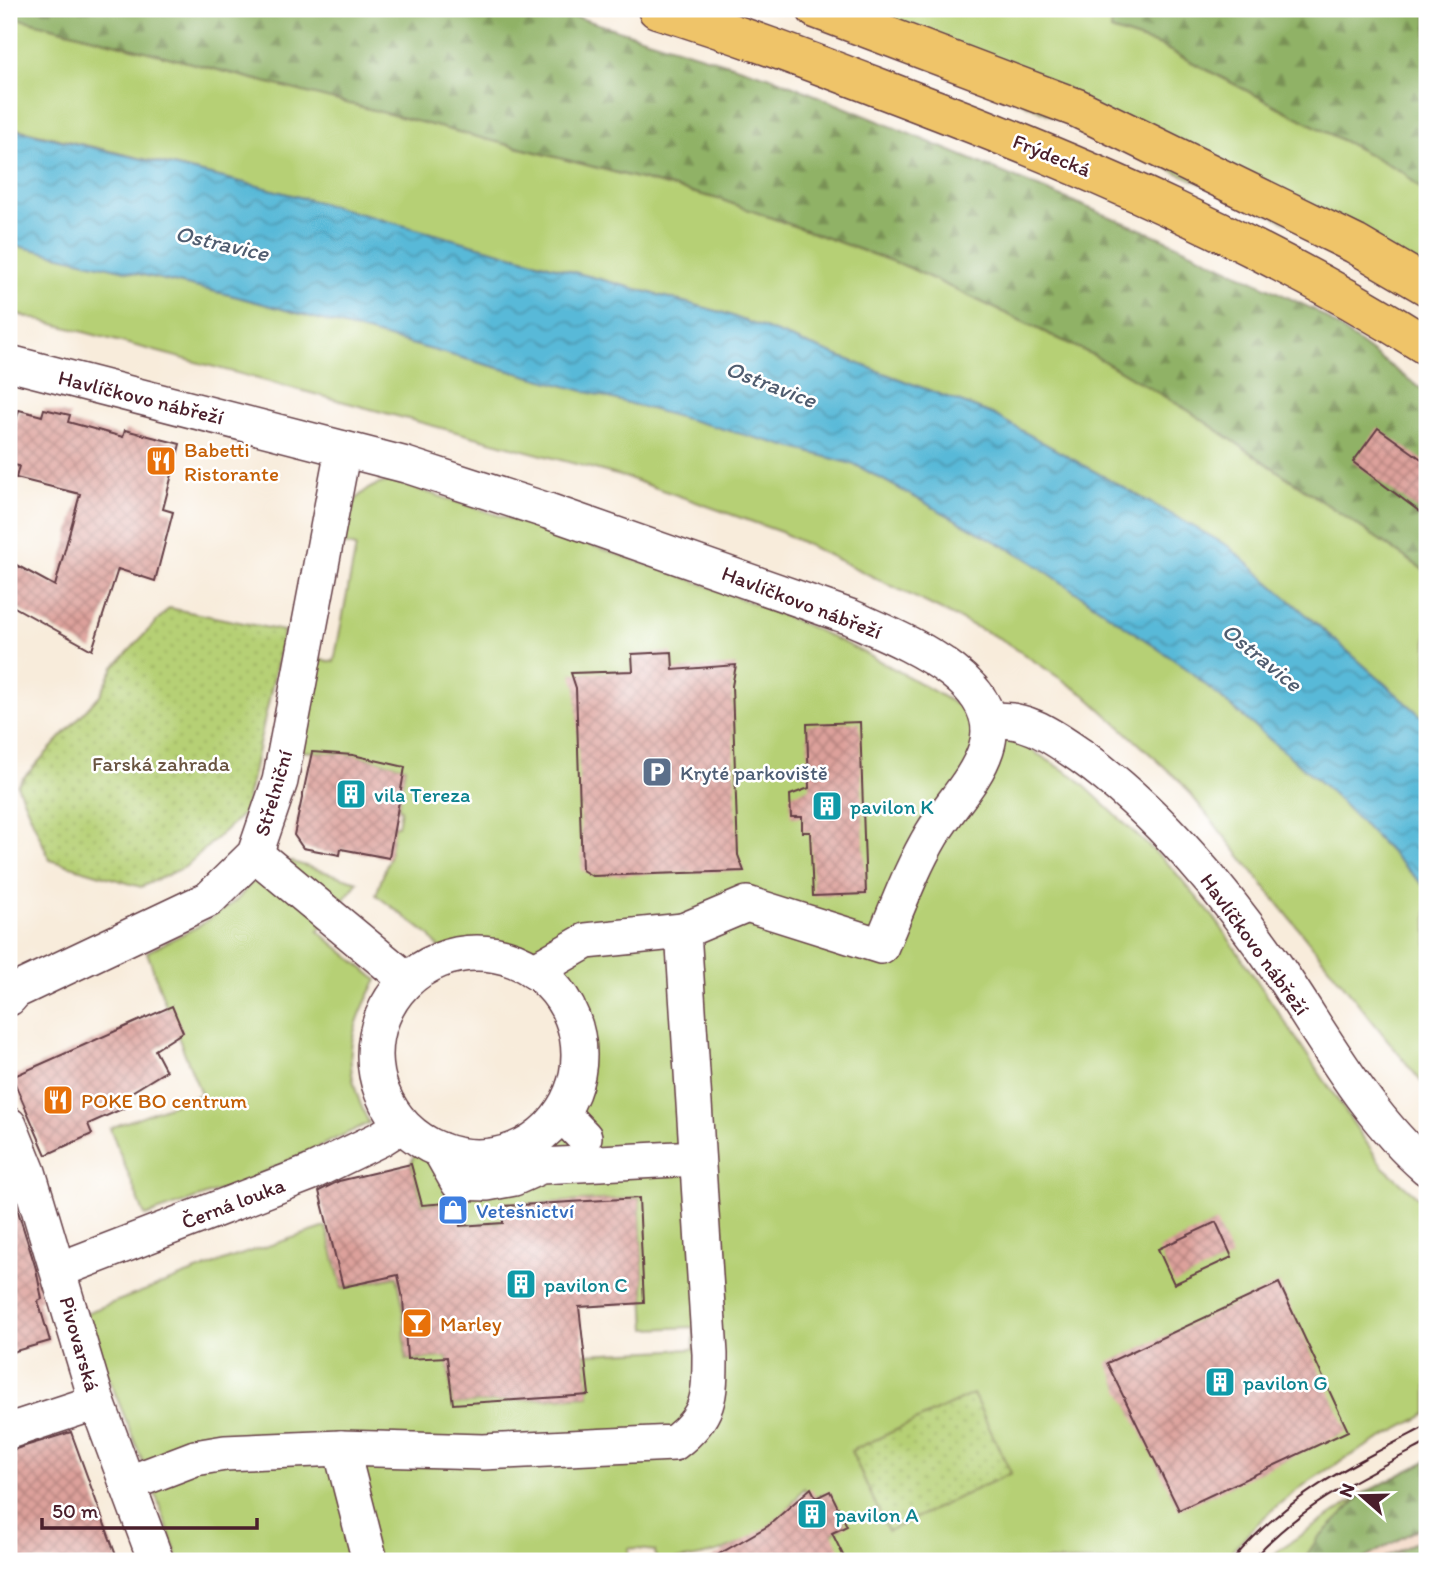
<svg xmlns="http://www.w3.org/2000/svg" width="1436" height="1570" font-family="Itim,sans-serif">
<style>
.built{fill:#f3d4bf}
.green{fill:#b6d075;stroke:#807850;stroke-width:2}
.forest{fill:url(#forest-firs);stroke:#6d6848;stroke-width:2}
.park{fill:url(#park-dots);stroke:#807850;stroke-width:2}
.water{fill:url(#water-waves);stroke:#526c82;stroke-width:2}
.building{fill:url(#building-cross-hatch)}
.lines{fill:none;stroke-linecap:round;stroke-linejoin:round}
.minor-casing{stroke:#643e45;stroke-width:38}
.major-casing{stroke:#643e45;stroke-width:41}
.minor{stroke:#fff;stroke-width:35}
.major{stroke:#efc469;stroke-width:38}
.tram{stroke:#4a1f2b;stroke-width:2}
.labels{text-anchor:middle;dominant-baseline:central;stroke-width:5;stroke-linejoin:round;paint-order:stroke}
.street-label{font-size:21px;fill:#4a1f2b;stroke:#fff}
.food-label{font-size:21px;fill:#c56008;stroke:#fff;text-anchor:start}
.park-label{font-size:21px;fill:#6a5441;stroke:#fff}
.service-label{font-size:21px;fill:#4e5e75;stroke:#fff;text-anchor:start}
.culture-label{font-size:21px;fill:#0d838f;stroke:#fff;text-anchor:start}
.shop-label{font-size:21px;fill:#366cbe;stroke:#fff;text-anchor:start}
.water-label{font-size:23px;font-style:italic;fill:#505d70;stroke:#fff}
</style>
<defs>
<pattern id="forest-firs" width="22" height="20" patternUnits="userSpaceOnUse" patternTransform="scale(1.75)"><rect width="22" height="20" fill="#90b266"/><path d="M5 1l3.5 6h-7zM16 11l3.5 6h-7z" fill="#789054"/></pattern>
<pattern id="park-dots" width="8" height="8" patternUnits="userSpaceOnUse" patternTransform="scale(1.75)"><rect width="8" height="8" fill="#b6d075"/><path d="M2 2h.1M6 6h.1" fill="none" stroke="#9eb265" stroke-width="1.8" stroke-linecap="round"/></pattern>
<pattern id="water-waves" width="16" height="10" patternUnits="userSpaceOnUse" patternTransform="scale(1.75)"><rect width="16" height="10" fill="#59b9d8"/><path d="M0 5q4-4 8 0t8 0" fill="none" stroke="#4c96af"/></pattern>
<pattern id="building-cross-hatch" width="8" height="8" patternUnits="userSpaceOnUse" patternTransform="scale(1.75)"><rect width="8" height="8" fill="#dda19b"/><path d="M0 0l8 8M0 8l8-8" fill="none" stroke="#b5837f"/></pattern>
</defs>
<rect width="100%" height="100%" fill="#fff"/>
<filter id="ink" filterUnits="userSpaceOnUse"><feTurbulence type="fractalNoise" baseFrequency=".0143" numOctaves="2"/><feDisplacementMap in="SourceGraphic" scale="14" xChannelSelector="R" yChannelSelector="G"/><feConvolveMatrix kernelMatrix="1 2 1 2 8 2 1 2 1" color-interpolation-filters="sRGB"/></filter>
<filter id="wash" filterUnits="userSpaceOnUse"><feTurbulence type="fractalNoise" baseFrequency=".00686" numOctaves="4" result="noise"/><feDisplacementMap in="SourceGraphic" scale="28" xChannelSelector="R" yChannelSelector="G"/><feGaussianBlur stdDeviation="1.57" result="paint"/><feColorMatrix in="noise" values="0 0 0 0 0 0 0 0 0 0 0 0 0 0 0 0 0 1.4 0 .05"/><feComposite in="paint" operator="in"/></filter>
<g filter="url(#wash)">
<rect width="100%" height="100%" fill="#f8ecdb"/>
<polygon class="built" points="1427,1497 1427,1561 1320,1561"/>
<g class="green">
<polygon points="816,9 1112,9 1111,30 1161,46 1403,172 1427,195 1427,286"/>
<polygon points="9,16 722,200 908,267 1093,355 1189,411 1427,572 1427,721 1228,546 992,414 724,313 262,187 9,127"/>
<polygon points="9,244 234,296 856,465 1028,559 1186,668 1327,788 1427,889 1427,1089 1180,781 1085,695 1001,639 781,532 628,478 9,312"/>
<path d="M393,481c132,44 267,83 396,137 101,42 193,102 286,159l96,90 45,53 167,247 44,38v209c-77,41 -149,76 -203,147h-385l-11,-25 13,-8 -17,-34 -13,5 -7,-11c-8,10 -15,21 -24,30 -30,29 -83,43 -124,43l-1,-10 -26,-3 -1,13h-449l-26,-74 -70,-173 148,-56 95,-31 16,61 55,-11 6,29 3,54 41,-3 6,47 136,-8 -4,-42 109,-5v-22l-48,2 -7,-131 -136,7v17l-42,3 -2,-23 -37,2 -11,-40 8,-24c183,93 225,-221 27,-182l-17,-23 -53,-40 13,-37 5,-32h4l3,-17 -3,-1 7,-41 -51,-12 -53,-4 17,-92 16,3 22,-115 -16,-4c7,-33 15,-57 53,-62z"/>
<path d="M273,856l85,26 -40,49 59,49c-31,54 -36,87 -8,143l-128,60 -96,33 -35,-88 91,-34 -34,-85 -20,-57 52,-26 39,-27z"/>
<polygon points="1364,1493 1320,1537 1303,1561 1268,1561 1280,1549"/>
</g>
<g class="forest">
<polygon points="9,9 550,9 774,78 1164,239 1315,310 1427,393 1427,572 1189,411 1093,355 908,267 722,200 9,16"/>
<polygon points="1112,9 1427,9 1427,195 1403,172 1161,46 1111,30"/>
<polygon points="1427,1461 1427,1524 1360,1561 1303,1561 1318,1538 1364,1493"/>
<polygon points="1427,1536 1427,1561 1397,1553 1395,1561 1379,1561"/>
</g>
<g class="park">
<polygon points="169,608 284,631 244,813 185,867 141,887 50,860 17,785 100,695 114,667"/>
<polygon points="973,1394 1011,1473 888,1531 851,1451"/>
</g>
<polygon class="water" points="9,128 262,187 724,313 992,414 1228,546 1427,721 1427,889 1327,788 1186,668 1028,559 856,465 234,296 9,244"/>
<g id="blocks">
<g class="building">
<polygon points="44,409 70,415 68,422 123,437 125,430 180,444 163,509 173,512 155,581 118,569 92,650 9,604 9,561 55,586 80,494 16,478 19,466 9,464 9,446 19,410 42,416"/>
<polygon points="1378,428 1427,463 1427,517 1353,462"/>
<polygon points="672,652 673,670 736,665 732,686 738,855 744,871 592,876 582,870 576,688 571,673 633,671 632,654"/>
<polygon points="860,722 866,894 813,896 810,832 802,832 802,817 791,817 790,795 809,788 807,724"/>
<polygon points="312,752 353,755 405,767 389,858 341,849 340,855 303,848 294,835"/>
<polygon points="172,1006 183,1032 155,1050 166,1071 127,1095 131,1105 88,1124 92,1134 46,1155 12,1077"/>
<polygon points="411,1164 422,1205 459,1202 460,1226 503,1223 503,1206 639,1198 644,1303 579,1307 589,1395 453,1404 447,1357 407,1359 403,1299 398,1275 343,1287 319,1191 339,1181"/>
<polygon points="13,1195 36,1269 42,1299 38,1301 50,1341 9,1353 9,1196"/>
<polygon points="1216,1222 1232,1257 1174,1284 1158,1249"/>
<polygon points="1279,1283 1348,1431 1179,1510 1107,1363"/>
<polygon points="71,1432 118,1561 9,1561 9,1451"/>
<polygon points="811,1488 816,1498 830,1491 847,1526 832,1533 846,1561 707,1561 768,1526"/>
</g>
</g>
</g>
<g filter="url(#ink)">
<use href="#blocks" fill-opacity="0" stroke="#643e45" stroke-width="2"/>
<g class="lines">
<g class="minor-casing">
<g id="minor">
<path d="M9,363l397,102 142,46 302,106c48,22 159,63 136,132 -10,31 -37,57 -54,85 -21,35 -35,75 -51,112l-134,-42 -64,27 27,423c0,43 0,62 -36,89l-191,9 -142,-4 -116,5 -30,5 -68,26"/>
<path d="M990,721c36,-5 63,16 91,35 77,55 147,140 200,218 44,65 86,143 146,194"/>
<polyline points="255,854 407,980"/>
<circle cx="477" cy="1055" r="102"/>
<polyline points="534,971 586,941 683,931"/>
<polyline points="9,998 15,991 209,899 255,854 280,781 343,449"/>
<polyline points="561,1113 584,1137"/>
<polyline points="9,1125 28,1172 97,1402 156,1561"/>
<polyline points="440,1150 458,1182 487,1183 514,1178 541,1166 697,1158"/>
<polyline points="59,1270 310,1173 380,1139 402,1125"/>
<polyline points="9,1431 97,1402"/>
<polyline points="341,1448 370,1561"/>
</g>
</g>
<g class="major-casing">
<g id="major">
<path d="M657,9c86,26 170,59 254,91 179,68 354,144 516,246"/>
<polyline points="816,9 1077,108 1355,244 1427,286"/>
</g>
</g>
<use href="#minor" class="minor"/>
<use href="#major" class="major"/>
<g class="tram">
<path d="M1232,1561c54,-66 121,-97 195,-135"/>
<path d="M1251,1561c49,-56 111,-85 176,-118"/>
</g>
</g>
</g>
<defs>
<g id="restaurant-square" transform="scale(1.575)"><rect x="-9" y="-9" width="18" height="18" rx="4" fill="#e8710a" stroke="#fff"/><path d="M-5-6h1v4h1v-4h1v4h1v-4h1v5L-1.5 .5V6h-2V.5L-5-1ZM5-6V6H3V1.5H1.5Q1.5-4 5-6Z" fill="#fff"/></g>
<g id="parking-square" transform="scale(1.575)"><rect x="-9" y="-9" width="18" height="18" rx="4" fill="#5c6f8a" stroke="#fff"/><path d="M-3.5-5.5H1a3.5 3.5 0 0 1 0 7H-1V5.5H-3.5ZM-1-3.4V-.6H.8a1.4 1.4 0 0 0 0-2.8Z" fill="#fff"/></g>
<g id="building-square" transform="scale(1.575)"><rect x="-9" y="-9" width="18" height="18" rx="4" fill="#0f9aa8" stroke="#fff"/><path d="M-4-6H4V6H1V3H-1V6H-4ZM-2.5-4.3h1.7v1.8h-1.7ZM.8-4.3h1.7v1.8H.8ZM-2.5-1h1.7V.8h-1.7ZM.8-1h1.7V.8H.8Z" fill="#fff"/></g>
<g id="shop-square" transform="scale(1.575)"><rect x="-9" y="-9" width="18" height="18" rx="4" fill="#3f7fe0" stroke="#fff"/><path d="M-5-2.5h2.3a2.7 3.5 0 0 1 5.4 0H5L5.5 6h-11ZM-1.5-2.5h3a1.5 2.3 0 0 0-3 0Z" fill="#fff"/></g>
<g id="bar-square" transform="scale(1.575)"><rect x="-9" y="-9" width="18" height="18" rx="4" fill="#e8710a" stroke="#fff"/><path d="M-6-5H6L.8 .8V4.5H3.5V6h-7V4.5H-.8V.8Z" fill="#fff"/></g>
</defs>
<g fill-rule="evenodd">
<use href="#restaurant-square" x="161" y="461"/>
<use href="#parking-square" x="657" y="772"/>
<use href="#building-square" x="351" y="794"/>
<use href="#building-square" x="827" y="806"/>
<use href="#restaurant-square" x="58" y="1100"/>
<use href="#shop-square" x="453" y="1210"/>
<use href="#building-square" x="521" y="1284"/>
<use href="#bar-square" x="417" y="1323"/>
<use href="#building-square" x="1220" y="1382"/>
<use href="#building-square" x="812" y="1514"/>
</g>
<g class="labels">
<g class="street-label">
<text transform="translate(1052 155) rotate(22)">Frýdecká</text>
<text transform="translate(141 397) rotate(14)">Havlíčkovo nábřeží</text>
<text transform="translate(802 602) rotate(21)">Havlíčkovo nábřeží</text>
<text transform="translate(273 793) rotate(-74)">Střelniční</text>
<text transform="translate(1255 944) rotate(54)">Havlíčkovo nábřeží</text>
<text transform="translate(233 1203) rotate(-21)">Černá louka</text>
<text transform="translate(80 1344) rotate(74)">Pivovarská</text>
</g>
<g class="food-label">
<text x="184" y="449">Babetti<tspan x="184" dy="24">Ristorante</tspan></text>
<text x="81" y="1100">POKE BO centrum</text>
<text x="440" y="1323">Marley</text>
</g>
<g class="park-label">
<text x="161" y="763">Farská zahrada</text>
</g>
<g class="service-label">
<text x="680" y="772">Kryté parkoviště</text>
</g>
<g class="culture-label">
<text x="374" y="794">vila Tereza</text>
<text x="850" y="806">pavilon K</text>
<text x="544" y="1284">pavilon C</text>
<text x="1243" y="1382">pavilon G</text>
<text x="835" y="1514">pavilon A</text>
</g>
<g class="shop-label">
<text x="476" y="1210">Vetešnictví</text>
</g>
<g class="water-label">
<text transform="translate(222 243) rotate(13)">Ostravice</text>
<text transform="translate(771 384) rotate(21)">Ostravice</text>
<text transform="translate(1262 657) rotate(39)">Ostravice</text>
</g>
</g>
<rect width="1436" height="1570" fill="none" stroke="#fff" stroke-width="35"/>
<g transform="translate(1362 1496) rotate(290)" stroke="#ffffff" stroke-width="5" paint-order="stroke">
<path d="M0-5L12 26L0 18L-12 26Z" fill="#4a1f2b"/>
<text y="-10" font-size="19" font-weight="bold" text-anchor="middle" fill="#4a1f2b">N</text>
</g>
<path d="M42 1518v10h215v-10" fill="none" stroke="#4a1f2b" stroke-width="3.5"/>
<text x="52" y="1518" font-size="21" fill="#4a1f2b" stroke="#ffffff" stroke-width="5" paint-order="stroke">50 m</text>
</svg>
